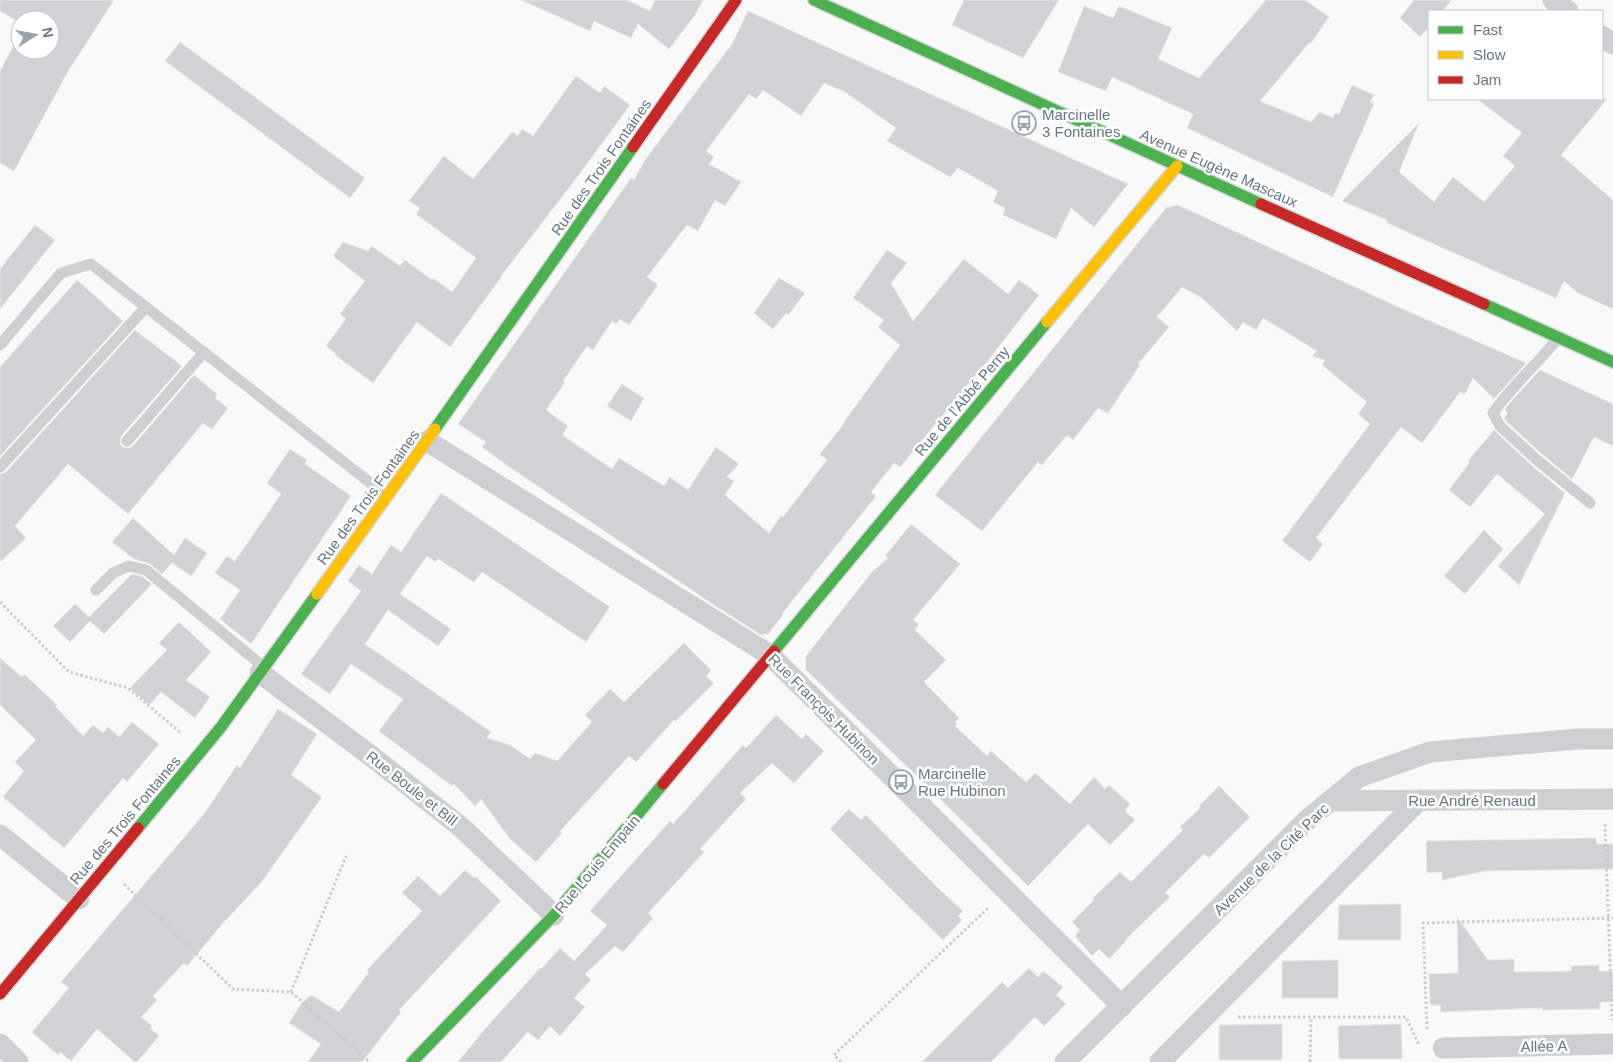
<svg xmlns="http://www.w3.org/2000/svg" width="1613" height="1062" font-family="Arial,sans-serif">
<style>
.building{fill:#d0d2d3;stroke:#e8e8e8}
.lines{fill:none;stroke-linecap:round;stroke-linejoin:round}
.fast-casing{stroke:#d5d6d7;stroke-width:14}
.slow-casing{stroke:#d5d6d7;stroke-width:14}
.jam-casing{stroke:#d5d6d7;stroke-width:14}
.path{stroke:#cbcccd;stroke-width:3;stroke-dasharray:2.5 2.5;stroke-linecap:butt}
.lane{stroke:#cecfd0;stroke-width:11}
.street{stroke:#cecfd0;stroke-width:21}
.fast{stroke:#4caf50;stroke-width:11}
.slow{stroke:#ffc107;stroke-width:11}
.jam{stroke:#c62828;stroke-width:11}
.labels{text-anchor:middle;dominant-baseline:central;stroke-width:5;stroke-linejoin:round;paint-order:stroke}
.poi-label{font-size:15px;fill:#657683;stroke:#fff;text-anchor:start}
.street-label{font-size:15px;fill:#657683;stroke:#fff}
</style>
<rect width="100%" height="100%" fill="#f9f9f9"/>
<g class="building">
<polygon points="0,0 114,0 67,73 14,171 0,163 0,71 20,34 20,50 50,50 50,20 20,20 20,23 0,11"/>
<polygon points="521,0 627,0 650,11 655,0 703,0 695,15 669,49 638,24 631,38 594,21 590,31"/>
<polygon points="964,0 1059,0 1023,58 952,25"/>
<polygon points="1266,0 1305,0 1329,17 1311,43 1309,43 1260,101 1311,122 1320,112 1333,118 1335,113 1339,114 1352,85 1374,95 1370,102 1374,104 1333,197 1187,128 1193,114 1112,77 1106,91 1058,72 1084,6 1113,18 1119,6 1172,28 1158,59 1199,78"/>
<polygon points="1414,0 1452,0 1442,11 1429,11 1429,27 1420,37 1400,18"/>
<polygon points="748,11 1128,184 1094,227 1071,208 1056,239 1003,215 1005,208 993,202 998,191 958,168 950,177 887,141 896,128 845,92 824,83 801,116 763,90 756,99 749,94 706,151 714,157 709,164 741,182 725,206 715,200 698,231 687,225 683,230 647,277 658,285 629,325 620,319 616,324 612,321 593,350 587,346 563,381 565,382 546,410 568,426 562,435 612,469 619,458 664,486 670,477 688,490 716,447 739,464 727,477 734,481 725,495 769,533 781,516 783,517 827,460 820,454 843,425 844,422 900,345 878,327 884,320 853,298 887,250 907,263 891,283 913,321 964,259 1008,294 1019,280 1039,295 990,358 900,467 894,463 871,492 876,496 792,601 782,614 783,615 768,634 761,635 714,605 505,464 482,447 486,442 458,424 631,178 634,180 645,160 732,44"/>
<polygon points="180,42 365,178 350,198 165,61"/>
<polygon points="576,76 600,93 604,86 630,105 578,176 501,276 502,276 450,347 417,322 373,383 335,355 336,354 326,346 346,319 340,314 365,281 333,256 343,242 368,251 372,246 400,266 405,260 432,280 433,278 452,292 476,258 416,214 420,208 409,201 444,156 473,179 512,132 518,136 522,129 533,136"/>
<polygon points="1477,99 1607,99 1561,155 1613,200 1613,309 1578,293 1564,281 1556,298 1409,233 1386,222 1387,220 1342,201 1419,123 1399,172 1434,202 1453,177 1484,202 1515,166 1503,156 1522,133"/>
<polygon points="1178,205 1398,307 1526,363 1494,399 1473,378 1465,394 1460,392 1422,443 1401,427 1316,538 1323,544 1310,562 1282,541 1370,424 1358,414 1367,402 1322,365 1325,360 1312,356 1317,351 1263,318 1256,330 1243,322 1237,331 1202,298 1182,287 1157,317 1169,327 1138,364 1140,365 1108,413 1098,408 1073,440 1067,435 1042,465 1038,462 982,531 935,495 1166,208"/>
<polygon points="35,225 55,240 0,309 0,269"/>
<polygon points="779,278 805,293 788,315 786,313 773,329 754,313"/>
<polygon points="77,280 123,321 0,456 0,367"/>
<polygon points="135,330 182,366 121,436 120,443 122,447 129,448 133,446 194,375 217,394 215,398 228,408 212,429 203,423 128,514 68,464 15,526 26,538 0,562 0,474 6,472"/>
<polygon points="1540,370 1613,404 1613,446 1594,437 1572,479 1542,454 1506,421 1504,418 1508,413 1505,410 1506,407"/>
<polygon points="622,384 644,398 631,421 607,406"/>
<polygon points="1494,430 1532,466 1565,493 1519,585 1498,566 1545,514 1497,474 1470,507 1449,490 1470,462 1468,461"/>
<polygon points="290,449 307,460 305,464 351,496 251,644 220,619 240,590 215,573 227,556 235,561 281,494 267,483"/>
<polygon points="441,493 610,607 586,642 482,572 474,582 438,559 436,562 427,556 400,594 451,629 438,646 388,610 365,644 491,732 487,738 510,745 530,759 535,753 557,761 592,722 585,715 610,689 624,702 684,643 711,670 706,676 714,683 676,721 674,720 636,762 629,756 560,831 562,833 536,862 510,839 481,799 475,806 454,784 452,786 379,731 403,699 351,664 330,694 301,674 361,591 348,581 359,565 372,574 391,545 401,552"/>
<polygon points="133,518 174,555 185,538 207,553 191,576 172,563 162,574 150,564 134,559 112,542"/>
<polygon points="911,524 960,564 913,620 919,624 915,630 946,660 924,682 959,718 955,722 957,724 955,726 987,756 991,751 1026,782 1035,773 1070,804 1094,777 1105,789 1109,785 1130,804 1125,811 1135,820 1110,845 1088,824 1028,886 919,778 806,670 806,656 872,572 888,558 885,556"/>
<polygon points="1484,530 1503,549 1465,594 1444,576"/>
<polygon points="132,574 143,577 152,584 104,634 90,621 70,642 53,626 75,604 89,617"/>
<polygon points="179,622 211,652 186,680 210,697 195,718 161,692 149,705 130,688 167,650 159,643"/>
<polygon points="0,658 22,677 24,674 57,705 55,706 83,736 93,725 103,733 108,727 119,737 132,722 159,744 127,782 123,778 64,848 3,797 24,771 15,762 36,740 0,705"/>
<polygon points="278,709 317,734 291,775 322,797 260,884 223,923 187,966 184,963 153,996 157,1000 141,1017 152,1026 150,1028 159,1036 137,1062 135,1062 97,1029 71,1061 60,1052 58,1055 32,1032 69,988 61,982 204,814 237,765 240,768"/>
<polygon points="776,715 802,739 806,734 824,751 794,783 772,763 740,793 746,799 700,849 704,852 648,913 653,918 623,952 615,946 585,974 591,980 574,998 585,1007 560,1036 550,1026 538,1040 528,1032 501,1062 458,1062 484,1030 540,968 541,969 560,948 574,961 607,925 590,911 670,821 673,824 743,745 746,748"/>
<polygon points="1219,786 1250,817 1209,858 1204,854 1165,893 1170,897 1126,939 1127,940 1109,959 1099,949 1092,956 1075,936 1080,930 1072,922 1094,900 1092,899 1120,872 1131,882 1183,830 1180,827 1200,808 1199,806"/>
<polygon points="849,809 861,820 866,815 939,889 963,911 958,916 962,920 943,940 830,829"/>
<polygon points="1596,838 1597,844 1613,844 1613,869 1485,871 1442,880 1442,872 1427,873 1426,841"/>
<polygon points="465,870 474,878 476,877 501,901 399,1010 401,1012 362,1062 308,1062 321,1044 289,1023 301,1004 311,995 339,1012 369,972 367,970 422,911 402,893 418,876 440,896"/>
<polygon points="1401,904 1401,940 1338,940 1339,905"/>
<polygon points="1457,917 1488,960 1514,959 1514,972 1571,971 1571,966 1599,965 1599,971 1613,971 1613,1002 1600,1002 1600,1009 1542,1010 1542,1008 1441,1012 1440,1005 1430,1005 1429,974 1458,973"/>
<polygon points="1338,960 1338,998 1282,998 1282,961"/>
<polygon points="1029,968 1038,977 1043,971 1063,987 1056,995 1066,1004 1044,1026 1035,1017 991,1062 922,1062 1002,982 1008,988"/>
<polygon points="1282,1024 1282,1060 1219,1060 1219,1025"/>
<polygon points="1401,1024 1402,1059 1339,1059 1338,1026"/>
</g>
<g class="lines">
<g class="fast-casing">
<g id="fast">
<polyline points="814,0 1261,204"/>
<polyline points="1484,304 1613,362"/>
<polyline points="435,429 633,147"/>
<polyline points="774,651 1047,322"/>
<polyline points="138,828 221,727 317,594"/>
<polyline points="412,1062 554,915 663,784"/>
</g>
</g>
<g class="slow-casing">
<g id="slow">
<polyline points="1047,322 1177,166"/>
<polyline points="317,594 435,429"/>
</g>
</g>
<g class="jam-casing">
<g id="jam">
<polyline points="633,147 736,0"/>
<polyline points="1261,204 1484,304"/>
<polyline points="663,784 774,651"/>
<polyline points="0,994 138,828"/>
</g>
</g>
<g class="path">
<polyline points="0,602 69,672 128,688 182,734"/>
<polyline points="1605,824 1612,1020"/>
<polyline points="124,884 233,989 291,992 370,1062"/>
<polyline points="291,992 346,856"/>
<polyline points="1238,1017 1406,1017 1419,1045"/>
<polyline points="1427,1029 1423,923 1613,918"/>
<polyline points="841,1062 834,1055 989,907"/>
<polyline points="1310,1062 1311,1017"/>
</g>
<g class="lane">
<path d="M1558,338c-20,26 -46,47 -65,75l7,13 37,34 53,43"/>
<polyline points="0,345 61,273 91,264 387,496"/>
<polyline points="127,441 204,352"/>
<polyline points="0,467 146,307"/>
<polyline points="96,590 113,573 129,566 146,570 264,667"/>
</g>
<g class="street">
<polyline points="1553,0 1568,11"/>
<polyline points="1602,36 1613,44"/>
<polyline points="427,441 770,655 1122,1006"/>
<polyline points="260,673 379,762 462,828 554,915"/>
<polyline points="1331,801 1613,799"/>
<polyline points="0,835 79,899"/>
<polyline points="0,1044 18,1062"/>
<polyline points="1443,1048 1613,1044"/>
<polyline points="1065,1062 1307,820 1359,777 1430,752 1578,739 1613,739"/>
<polyline points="1160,1062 1419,800"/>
</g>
<use href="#fast" class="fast"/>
<use href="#slow" class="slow"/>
<use href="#jam" class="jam"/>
</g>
<defs>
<g id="bus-ring" transform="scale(1.25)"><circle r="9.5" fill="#fff" stroke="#99a4ac" stroke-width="1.5"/><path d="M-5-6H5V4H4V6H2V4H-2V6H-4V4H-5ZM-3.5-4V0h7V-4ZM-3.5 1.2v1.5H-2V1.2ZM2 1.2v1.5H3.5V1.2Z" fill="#99a4ac"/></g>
</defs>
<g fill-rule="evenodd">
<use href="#bus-ring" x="1024" y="123"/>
<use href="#bus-ring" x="901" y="782"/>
</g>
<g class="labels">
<g class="poi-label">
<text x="1042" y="114">Marcinelle<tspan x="1042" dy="17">3 Fontaines</tspan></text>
<text x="918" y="773">Marcinelle<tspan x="918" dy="17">Rue Hubinon</tspan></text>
</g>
<g class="street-label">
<text transform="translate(601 167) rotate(-55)">Rue des Trois Fontaines</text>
<text transform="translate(1219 168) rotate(24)">Avenue Eugène Mascaux</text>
<text transform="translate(962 401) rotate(-50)">Rue de l’Abbé Perny</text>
<text transform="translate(368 497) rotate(-54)">Rue des Trois Fontaines</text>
<text transform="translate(824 709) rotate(45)">Rue François Hubinon</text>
<text transform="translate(412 788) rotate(38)">Rue Boule et Bill</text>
<text x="1472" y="800">Rue André Renaud</text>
<text transform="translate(125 820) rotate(-50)">Rue des Trois Fontaines</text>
<text transform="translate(1271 859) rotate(-44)">Avenue de la Cité Parc</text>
<text transform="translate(597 864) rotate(-50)">Rue Louis Empain</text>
<text transform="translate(1544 1046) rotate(-1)">Allée A</text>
</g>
</g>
<rect x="1428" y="10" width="175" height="90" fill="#ffffff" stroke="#c1c8cd"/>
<rect x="1438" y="26" width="25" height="8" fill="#4caf50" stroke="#c1c8cd"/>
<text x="1473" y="35" font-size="15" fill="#657683">Fast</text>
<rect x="1438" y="51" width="25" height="8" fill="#ffc107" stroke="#c1c8cd"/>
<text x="1473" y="60" font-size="15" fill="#657683">Slow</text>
<rect x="1438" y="76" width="25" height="8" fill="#c62828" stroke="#c1c8cd"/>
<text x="1473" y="85" font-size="15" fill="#657683">Jam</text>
<g transform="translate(35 35) rotate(79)"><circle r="24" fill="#ffffff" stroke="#c1c8cd"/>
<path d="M0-4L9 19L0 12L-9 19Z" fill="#99a4ac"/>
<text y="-8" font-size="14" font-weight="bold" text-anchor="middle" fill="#657683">N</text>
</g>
</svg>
